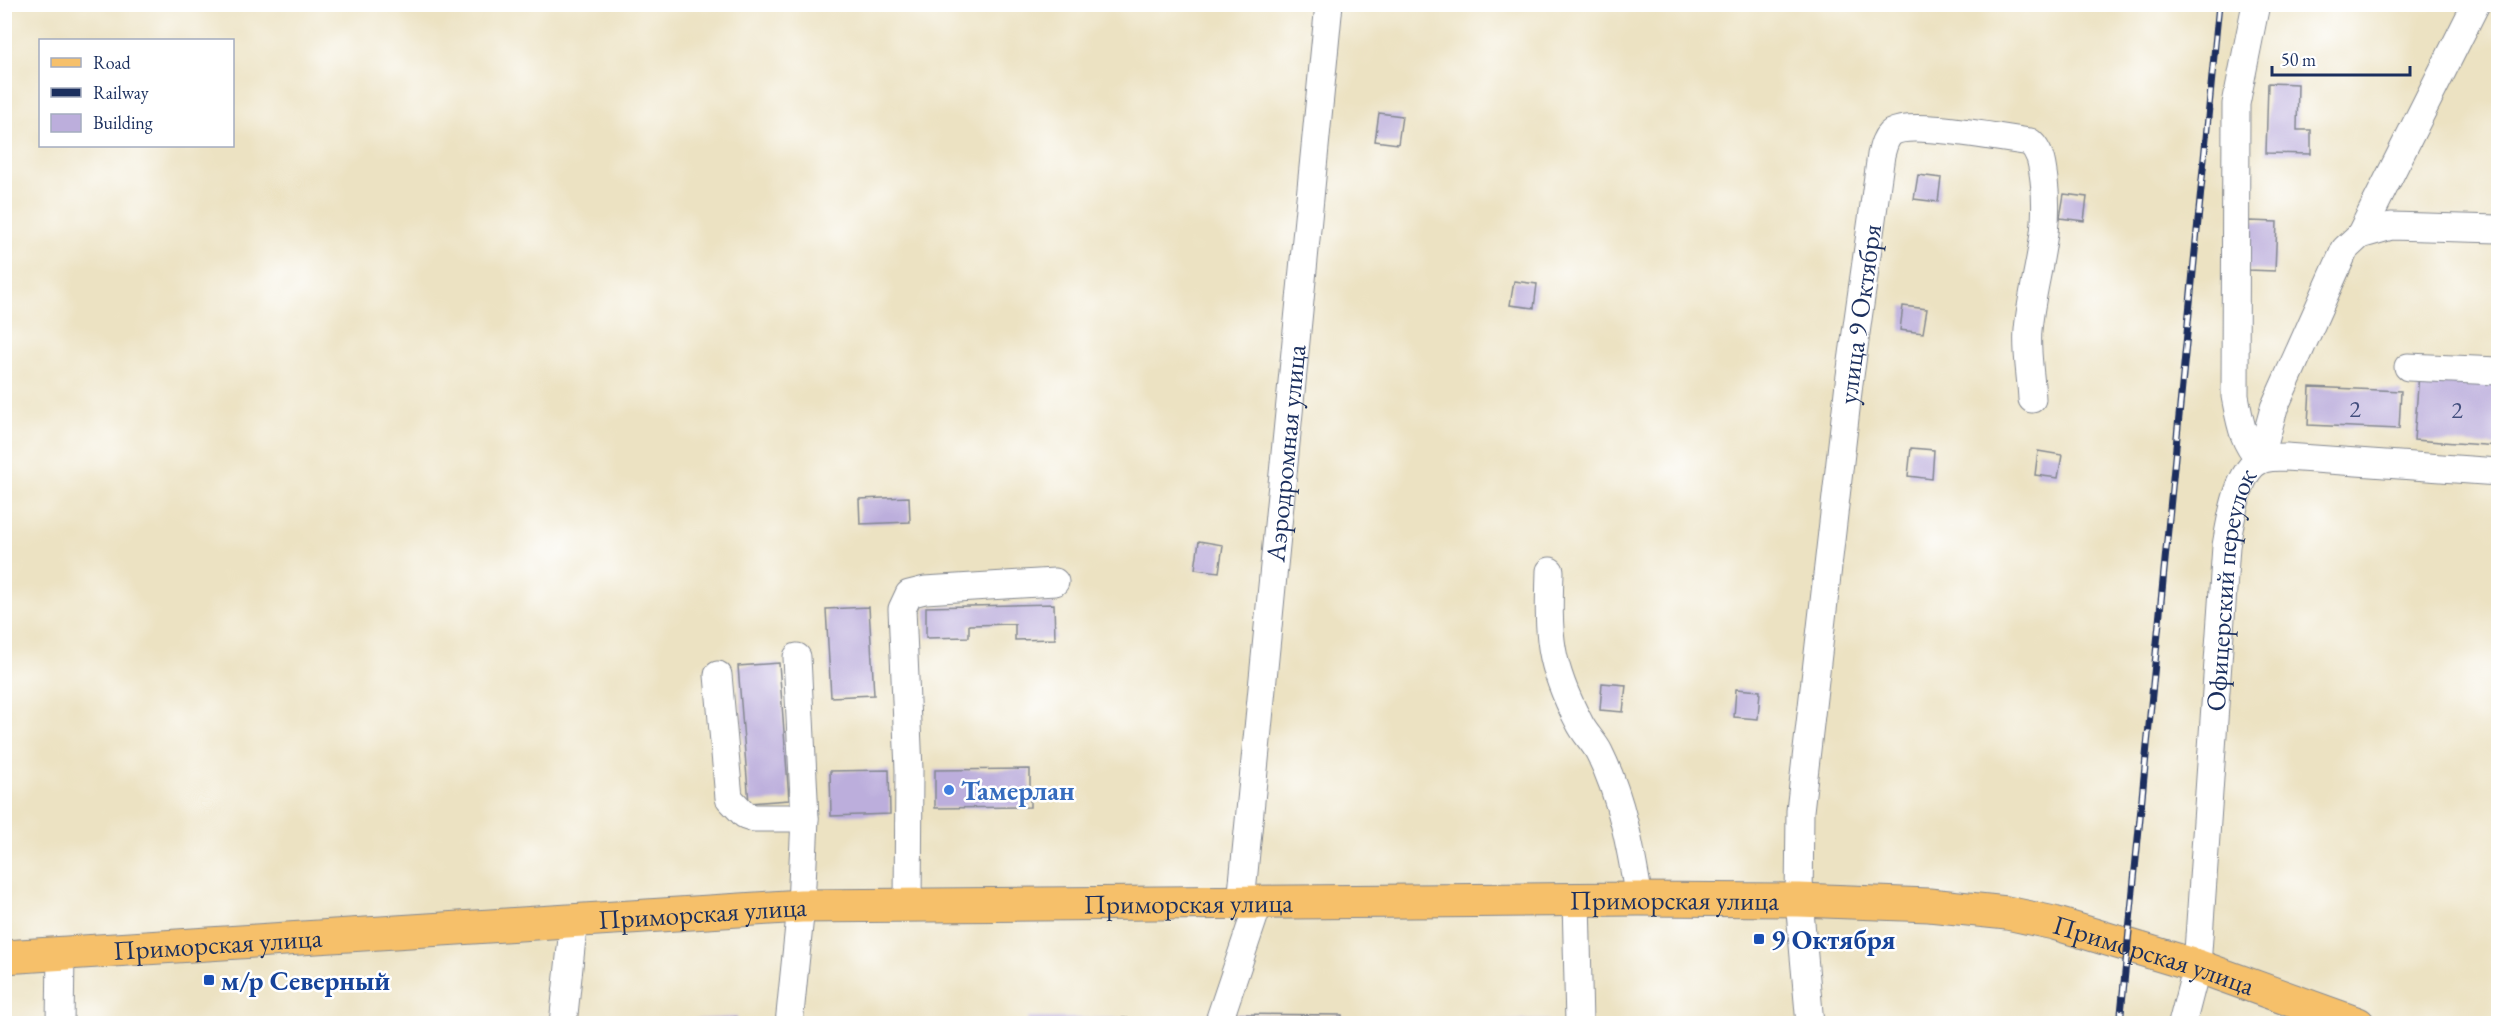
<svg xmlns="http://www.w3.org/2000/svg" width="2503" height="1028" font-family="'EB Garamond',serif">
<style>
.building{fill:#bcaedc}
.lines{fill:none;stroke-linecap:round;stroke-linejoin:round}
.minor-casing{stroke:#848890;stroke-width:29}
.major-casing{stroke:#848890;stroke-width:35}
.minor{stroke:#fff;stroke-width:27}
.major{stroke:#f6c06b;stroke-width:33}
.rail-casing{stroke:#1b2f5e;stroke-width:7}
.rail{stroke:#fff;stroke-width:4.5;stroke-dasharray:14;stroke-linecap:butt}
.shop-dot{fill:#3f7fe0;stroke:#fff;stroke-width:2}
.transit-dot{fill:#1a4fb4;stroke:#fff;stroke-width:2}
.labels{text-anchor:middle;dominant-baseline:central;stroke-width:5;stroke-linejoin:round;paint-order:stroke}
.number-label{font-size:24px;fill:#434f7e}
.street-label{font-size:27px;fill:#1b2f5e;stroke:#fff}
.shop-label{font-size:27px;font-weight:bold;fill:#366cbe;stroke:#fff;text-anchor:start}
.transit-label{font-size:27px;font-weight:bold;fill:#164399;stroke:#fff;text-anchor:start}
</style>
<rect width="100%" height="100%" fill="#fff"/>
<filter id="ink" filterUnits="userSpaceOnUse"><feTurbulence type="fractalNoise" baseFrequency=".0167" numOctaves="2"/><feDisplacementMap in="SourceGraphic" scale="12" xChannelSelector="R" yChannelSelector="G"/><feConvolveMatrix kernelMatrix="1 2 1 2 8 2 1 2 1" color-interpolation-filters="sRGB"/></filter>
<filter id="wash" filterUnits="userSpaceOnUse"><feTurbulence type="fractalNoise" baseFrequency=".008" numOctaves="4" result="noise"/><feDisplacementMap in="SourceGraphic" scale="24" xChannelSelector="R" yChannelSelector="G"/><feGaussianBlur stdDeviation="1.35" result="paint"/><feColorMatrix in="noise" values="0 0 0 0 0 0 0 0 0 0 0 0 0 0 0 0 0 1.4 0 .05"/><feComposite in="paint" operator="in"/></filter>
<g filter="url(#wash)">
<rect width="100%" height="100%" fill="#ece2c2"/>
<g id="blocks">
<g class="building">
<polygon points="2268,83 2298,84 2297,130 2311,130 2311,154 2266,153"/>
<polygon points="1379,113 1402,116 1398,144 1375,141"/>
<polygon points="1918,175 1941,178 1938,202 1914,199"/>
<polygon points="2064,194 2087,197 2084,221 2060,218"/>
<polygon points="2249,221 2277,222 2275,271 2248,270"/>
<polygon points="1514,281 1537,284 1534,308 1510,305"/>
<polygon points="1903,306 1927,309 1923,333 1900,330"/>
<polygon points="2419,373 2498,379 2498,446 2414,440"/>
<polygon points="2310,387 2401,391 2399,429 2308,425"/>
<polygon points="1911,448 1934,450 1932,479 1908,476"/>
<polygon points="2038,451 2062,455 2058,478 2035,475"/>
<polygon points="909,497 910,522 860,524 859,499"/>
<polygon points="1199,541 1223,545 1219,572 1195,569"/>
<polygon points="1054,604 1055,639 1015,640 1015,624 969,625 969,637 926,638 926,607"/>
<polygon points="869,607 874,695 831,697 826,609"/>
<polygon points="779,663 789,800 749,803 738,666"/>
<polygon points="1602,683 1626,685 1623,712 1600,710"/>
<polygon points="1736,689 1760,691 1758,719 1734,717"/>
<polygon points="1030,769 1030,807 935,808 935,770"/>
<polygon points="889,770 890,814 831,816 830,771"/>
<polygon points="1231,1014 1342,1015 1342,1024 1231,1024"/>
<polygon points="737,1017 737,1024 678,1024 678,1020"/>
<rect x="1028" y="1018" width="111" height="6"/>
<polygon points="1548,1020 1548,1024 1491,1024 1491,1021"/>
</g>
</g>
</g>
<g filter="url(#ink)">
<use href="#blocks" fill-opacity="0" stroke="#848890" stroke-width="1.5"/>
<g class="lines">
<g class="minor-casing">
<g id="minor">
<path d="M2256,4l-20,100 -1,292c5,25 7,45 25,64"/>
<polyline points="2360,235 2476,4"/>
<polyline points="2408,367 2498,371"/>
<polyline points="2260,460 2274,408 2345,249 2360,235 2391,226 2498,229"/>
<path d="M1550,571c-2,64 -2,92 29,151 5,11 15,20 20,30 23,46 32,98 40,147"/>
<polyline points="718,675 729,798 745,815 754,818 805,818"/>
<polyline points="1576,900 1579,1024"/>
<path id="s1" d="M1241,903l88,-899"/>
<polyline points="908,904 909,770 902,609 909,594 925,590 1055,582"/>
<polyline points="60,1024 61,953"/>
<polyline points="563,1024 574,919"/>
<polyline points="789,1024 801,906 805,818 797,657"/>
<polyline points="1218,1024 1259,902"/>
<path id="s2" d="M1810,1024l-11,-124 1,-89 49,-428 32,-228c2,-7 3,-15 9,-21 17,-15 114,5 140,8 11,10 12,23 14,38 7,57 -11,96 -16,150 -2,22 3,47 4,69"/>
<path id="s3" d="M2182,1024l15,-58 29,-420c4,-22 11,-74 33,-85 7,-4 18,-4 27,-4l212,15"/>
</g>
</g>
<g class="major-casing">
<g id="major">
<path id="s4" d="M4,957l797,-51 838,-7 160,1 130,5 78,8 47,10 143,43 161,58"/>
</g>
</g>
<use href="#minor" class="minor"/>
<use href="#major" class="major"/>
<g class="rail-casing">
<polyline id="rail" points="2120,1024 2219,4"/>
</g>
<use href="#rail" class="rail"/>
</g>
</g>
<circle class="shop-dot" cx="949" cy="790" r="6"/>
<g class="transit-dot">
<rect x="1753" y="933" width="12" height="12" rx="3"/>
<rect x="203" y="974" width="12" height="12" rx="3"/>
</g>
<g class="labels">
<g class="number-label">
<text x="2355" y="408">2</text>
<text x="2457" y="409">2</text>
</g>
<g class="street-label">
<text stroke="none"><textPath href="#s2" startOffset="714">улица 9 Октября</textPath></text>
<text stroke="none"><textPath href="#s1" startOffset="452">Аэродромная улица</textPath></text>
<text stroke="none"><textPath href="#s3" startOffset="438">Офицерский переулок</textPath></text>
<text stroke="none"><textPath href="#s4" startOffset="1672">Приморская улица</textPath></text>
<text stroke="none"><textPath href="#s4" startOffset="1186">Приморская улица</textPath></text>
<text stroke="none"><textPath href="#s4" startOffset="700">Приморская улица</textPath></text>
<text stroke="none"><textPath href="#s4" startOffset="214">Приморская улица</textPath></text>
<text stroke="none"><textPath href="#s4" startOffset="2158">Приморская улица</textPath></text>
</g>
<g class="shop-label">
<text x="961" y="790">Тамерлан</text>
</g>
<g class="transit-label">
<text x="1771" y="939">9 Октября</text>
<text x="221" y="980">м/р Северный</text>
</g>
</g>
<rect width="2503" height="1028" fill="none" stroke="#fff" stroke-width="24"/>
<rect x="39" y="39" width="195" height="108" fill="#ffffff" stroke="#a4acbf" stroke-width="1.5"/>
<rect x="51" y="58" width="30" height="9" fill="#f6c06b" stroke="#a4acbf" stroke-width="1.5"/>
<text x="93" y="69" font-size="18" fill="#1b2f5e">Road</text>
<rect x="51" y="88" width="30" height="9" fill="#1b2f5e" stroke="#a4acbf" stroke-width="1.5"/>
<text x="93" y="99" font-size="18" fill="#1b2f5e">Railway</text>
<rect x="51" y="114" width="30" height="18" fill="#bcaedc" stroke="#a4acbf" stroke-width="1.5"/>
<text x="93" y="129" font-size="18" fill="#1b2f5e">Building</text>
<path d="M2272 66v9h138v-9" fill="none" stroke="#1b2f5e" stroke-width="3"/>
<text x="2281" y="66" font-size="18" fill="#1b2f5e" stroke="#ffffff" stroke-width="4.5" paint-order="stroke">50 m</text>
</svg>
